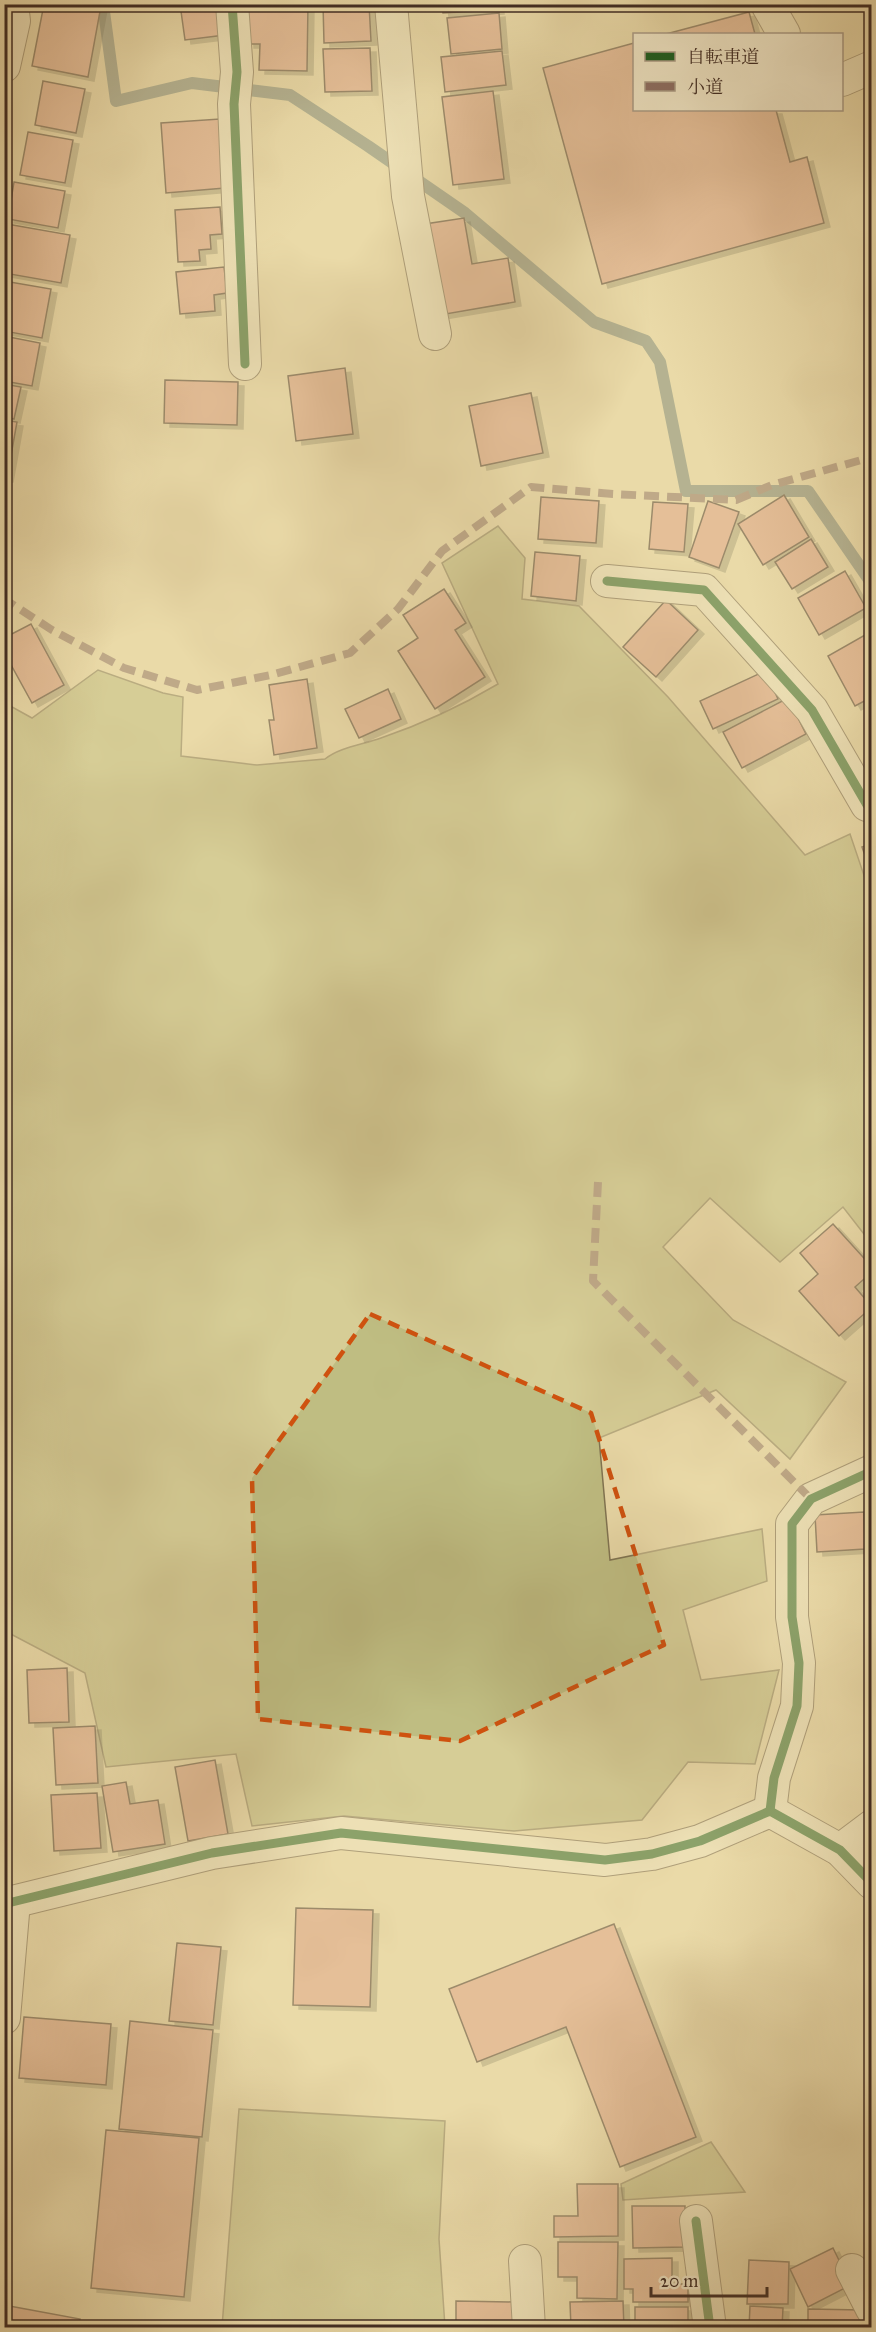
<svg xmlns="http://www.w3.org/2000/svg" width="876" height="2332" font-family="'IM FELL Great Primer','Noto Serif JP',serif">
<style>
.green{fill:#bfbd82;stroke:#807452;stroke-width:1.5}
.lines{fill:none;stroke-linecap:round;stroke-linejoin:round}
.stream{stroke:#758176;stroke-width:12}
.building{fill:#e09e85;stroke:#402c23;stroke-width:1.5;filter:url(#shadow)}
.minor-casing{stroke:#6a5844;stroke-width:34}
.minor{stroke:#f1e7c6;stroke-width:32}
.quiet{stroke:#8d6e63;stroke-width:8;stroke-dasharray:15 8;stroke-linecap:butt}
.cycleway-casing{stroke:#f1e7c6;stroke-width:13}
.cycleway{stroke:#1b5e20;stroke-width:9}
.marked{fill:none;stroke:#cf520f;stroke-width:4.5;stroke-dasharray:12 8;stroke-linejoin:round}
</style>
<defs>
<filter id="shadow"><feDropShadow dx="6" dy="4" stdDeviation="0" flood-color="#0004"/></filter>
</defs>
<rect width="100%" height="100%" fill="#eadaa8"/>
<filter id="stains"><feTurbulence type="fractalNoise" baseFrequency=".00333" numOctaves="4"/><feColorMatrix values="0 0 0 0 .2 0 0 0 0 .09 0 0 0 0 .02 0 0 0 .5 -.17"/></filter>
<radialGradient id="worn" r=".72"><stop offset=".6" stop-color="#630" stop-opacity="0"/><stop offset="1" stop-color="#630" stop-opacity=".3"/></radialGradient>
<g class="green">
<path d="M498,526l27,32 -3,41 57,7 89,91 137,158 45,-21 22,65 -1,344 -28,-36 -63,55 -70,-64 -47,49 70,73 113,62 -56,77 -74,-69 -117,48 11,122 152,-31 5,52 -84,29 18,70 78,-10 -24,94 -67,-2 -46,58 -128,11 -170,-15 -92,10 -16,-72 -130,13 -21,-94 -80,-42v-928l27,15 66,-48 65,23 20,4 -2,59 76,9 68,-6c15,-12 37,-14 56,-21 41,-14 80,-32 117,-54l-56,-121z"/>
<polygon points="239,2109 445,2121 439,2239 445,2327 222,2327"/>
<polygon points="711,2142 745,2192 623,2200 621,2184"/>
</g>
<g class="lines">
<polyline class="stream" points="103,4 116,101 192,83 290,95 368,146 465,213 594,322 646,341 660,362 686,491 808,491 872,584"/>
</g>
<g class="building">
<polygon points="44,4 101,6 88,77 32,66"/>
<polygon points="180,4 220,4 225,35 185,40"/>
<polygon points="248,4 308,4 307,71 259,70 260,44 248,44"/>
<polygon points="323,4 369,4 371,41 324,43"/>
<polygon points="442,4 498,4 498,10 443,13"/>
<polygon points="749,12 755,34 666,34"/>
<polygon points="499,13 502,49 451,54 447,18"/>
<polygon points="634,43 634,110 776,110 790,162 807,157 824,223 602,284 543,68"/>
<polygon points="370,48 372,91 325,92 323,49"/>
<polygon points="502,51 506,85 445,92 441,57"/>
<polygon points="43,81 85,89 76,133 35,125"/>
<polygon points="493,91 504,179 453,185 442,97"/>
<polygon points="220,119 225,188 166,193 161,123"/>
<polygon points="28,132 73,140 65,183 20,175"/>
<polygon points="14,182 65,191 58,228 8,219"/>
<polygon points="220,207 222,234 210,235 211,249 199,250 200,261 178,262 175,210"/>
<polygon points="464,218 472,264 508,258 515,302 440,315 425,224"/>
<polygon points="7,224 70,235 61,283 4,273"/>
<polygon points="224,267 227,293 214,295 215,311 180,314 176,272"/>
<polygon points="4,281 51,289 42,338 4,331"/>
<polygon points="4,336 40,343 32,386 4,381"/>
<polygon points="345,368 353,434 296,441 288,376"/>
<polygon points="165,380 238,382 237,425 164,423"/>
<polygon points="4,384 21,387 14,419 4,417"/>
<polygon points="531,393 543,453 481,466 469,406"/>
<polygon points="4,420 17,422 7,478 4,478"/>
<polygon points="784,495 809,537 763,565 738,524"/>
<polygon points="541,497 599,501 596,543 538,539"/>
<polygon points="708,501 739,512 719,568 689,557"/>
<polygon points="653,502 688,504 684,552 649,549"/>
<polygon points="811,539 828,567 792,589 775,562"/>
<polygon points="535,552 580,556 576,601 531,596"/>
<polygon points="845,571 866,608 819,635 798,598"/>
<polygon points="444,589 466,623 455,630 485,677 435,709 398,651 418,638 403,615"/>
<polygon points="666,600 698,630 656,677 623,647"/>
<polygon points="31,624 64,685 32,703 4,652 4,638"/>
<polygon points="872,631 872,697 855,706 828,656"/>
<polygon points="765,671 778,699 713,729 700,701"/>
<polygon points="307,679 317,748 274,755 269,720 274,720 269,685"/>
<polygon points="388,689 401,719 359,738 345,709"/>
<polygon points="788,698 806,734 742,768 723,732"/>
<polygon points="872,844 872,875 862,847"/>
<polygon points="833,1224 872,1267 872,1272 855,1287 872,1307 839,1336 799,1291 818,1274 800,1253"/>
<polygon points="864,1512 865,1549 817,1552 815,1515"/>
<polygon points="67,1668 69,1722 29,1723 27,1670"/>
<polygon points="95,1726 98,1783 56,1785 53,1728"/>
<polygon points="215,1760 228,1834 188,1841 175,1767"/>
<polygon points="126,1782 130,1804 158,1800 165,1844 113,1852 102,1786"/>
<polygon points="97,1793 101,1848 54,1851 51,1795"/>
<polygon points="296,1908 373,1910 370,2007 293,2005"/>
<polygon points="614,1924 696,2137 620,2167 566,2027 477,2062 449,1989"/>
<polygon points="177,1943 221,1947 213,2025 169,2021"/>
<polygon points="24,2017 111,2024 106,2085 19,2078"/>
<polygon points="130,2021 213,2030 202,2137 119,2129"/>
<polygon points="106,2130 199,2138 184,2297 91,2288"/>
<polygon points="577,2184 618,2184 618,2236 554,2237 554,2216 578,2216"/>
<polygon points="632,2206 685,2206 685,2247 633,2248"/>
<polygon points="558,2242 618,2242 617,2299 577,2298 577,2277 558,2277"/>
<polygon points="833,2248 851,2285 808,2307 790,2269"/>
<polygon points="672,2258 672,2284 688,2284 688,2302 633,2302 633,2289 624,2289 624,2259"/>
<polygon points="749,2260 789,2262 788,2304 747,2304"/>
<polygon points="456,2301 514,2302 514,2328 456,2328"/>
<polygon points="623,2301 624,2328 571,2328 570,2302"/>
<polygon points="4,2305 80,2319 78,2328 4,2328"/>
<polygon points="750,2306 783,2308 782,2328 749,2328"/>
<rect x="635" y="2307" width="53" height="21"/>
<polygon points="808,2309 861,2310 860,2328 808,2328"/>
</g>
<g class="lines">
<g class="minor-casing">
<g id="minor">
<polyline points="232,4 237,72 234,104 245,364"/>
<polyline points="391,4 408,196 435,334"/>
<polyline points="767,4 784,34"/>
<polyline points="4,66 14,21 12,4"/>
<polyline points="842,80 872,67"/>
<polyline points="607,581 704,590 812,710 867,805 872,802"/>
<polyline points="770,1811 774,1778 797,1706 799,1663 792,1617 792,1524 811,1499 872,1471"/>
<polyline points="840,1850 872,1826"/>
<polyline points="4,1904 212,1853 341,1833 605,1860 652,1854 700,1841 770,1811 840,1850 872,1883"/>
<polyline points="4,2018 14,1902"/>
<polyline points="696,2221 710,2328"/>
<polyline points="525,2261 529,2328"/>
<polyline points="852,2270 872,2309"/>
</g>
</g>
<use href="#minor" class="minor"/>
<g class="quiet">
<polyline points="4,609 9,602 52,630 124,668 197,690 271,675 350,653 398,609 442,551 531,487 613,494 736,500 772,485 872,457"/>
<polyline points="598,1182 593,1281 811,1499"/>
</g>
<g class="cycleway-casing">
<g id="cycleway">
<polyline points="232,4 237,72 234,104 245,364"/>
<polyline points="607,581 704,590 812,710 867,805 872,802"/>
<polyline points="770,1811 774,1778 797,1706 799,1663 792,1617 792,1524 811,1499 872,1471"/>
<polyline points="4,1904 212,1853 341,1833 605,1860 652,1854 700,1841 770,1811 840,1850 872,1883"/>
<polyline points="696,2221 710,2328"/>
</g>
</g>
<use href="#cycleway" class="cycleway"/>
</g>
<path d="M0 0H876V2332H0ZM370,1314l221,99 73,232 -204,96 -202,-22 -6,-241z" fill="#eadaa8" fill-opacity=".55" fill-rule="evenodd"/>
<path class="marked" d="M370,1314l221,99 73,232 -204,96 -202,-22 -6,-241z"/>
<rect width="876" height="2332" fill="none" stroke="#eadaa8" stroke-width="24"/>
<rect x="6" y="6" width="864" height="2320" fill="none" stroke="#402c23" stroke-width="3"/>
<rect x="12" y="12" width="852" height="2308" fill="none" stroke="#402c23" stroke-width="1.5"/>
<rect x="633" y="33" width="210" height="78" fill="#f1e7c6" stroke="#aa9c85" stroke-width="1.5"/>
<rect x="645" y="52" width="30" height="9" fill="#1b5e20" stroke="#aa9c85" stroke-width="1.5"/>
<text x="687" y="63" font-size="18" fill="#402c23">自転車道</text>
<rect x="645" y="82" width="30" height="9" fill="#8d6e63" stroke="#aa9c85" stroke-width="1.5"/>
<text x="687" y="93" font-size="18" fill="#402c23">小道</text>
<path d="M651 2287v9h116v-9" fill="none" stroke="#402c23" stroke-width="3"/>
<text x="660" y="2287" font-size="18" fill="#402c23" stroke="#f1e7c6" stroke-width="4.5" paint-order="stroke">20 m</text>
<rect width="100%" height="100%" filter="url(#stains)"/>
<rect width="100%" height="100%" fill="url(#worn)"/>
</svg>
